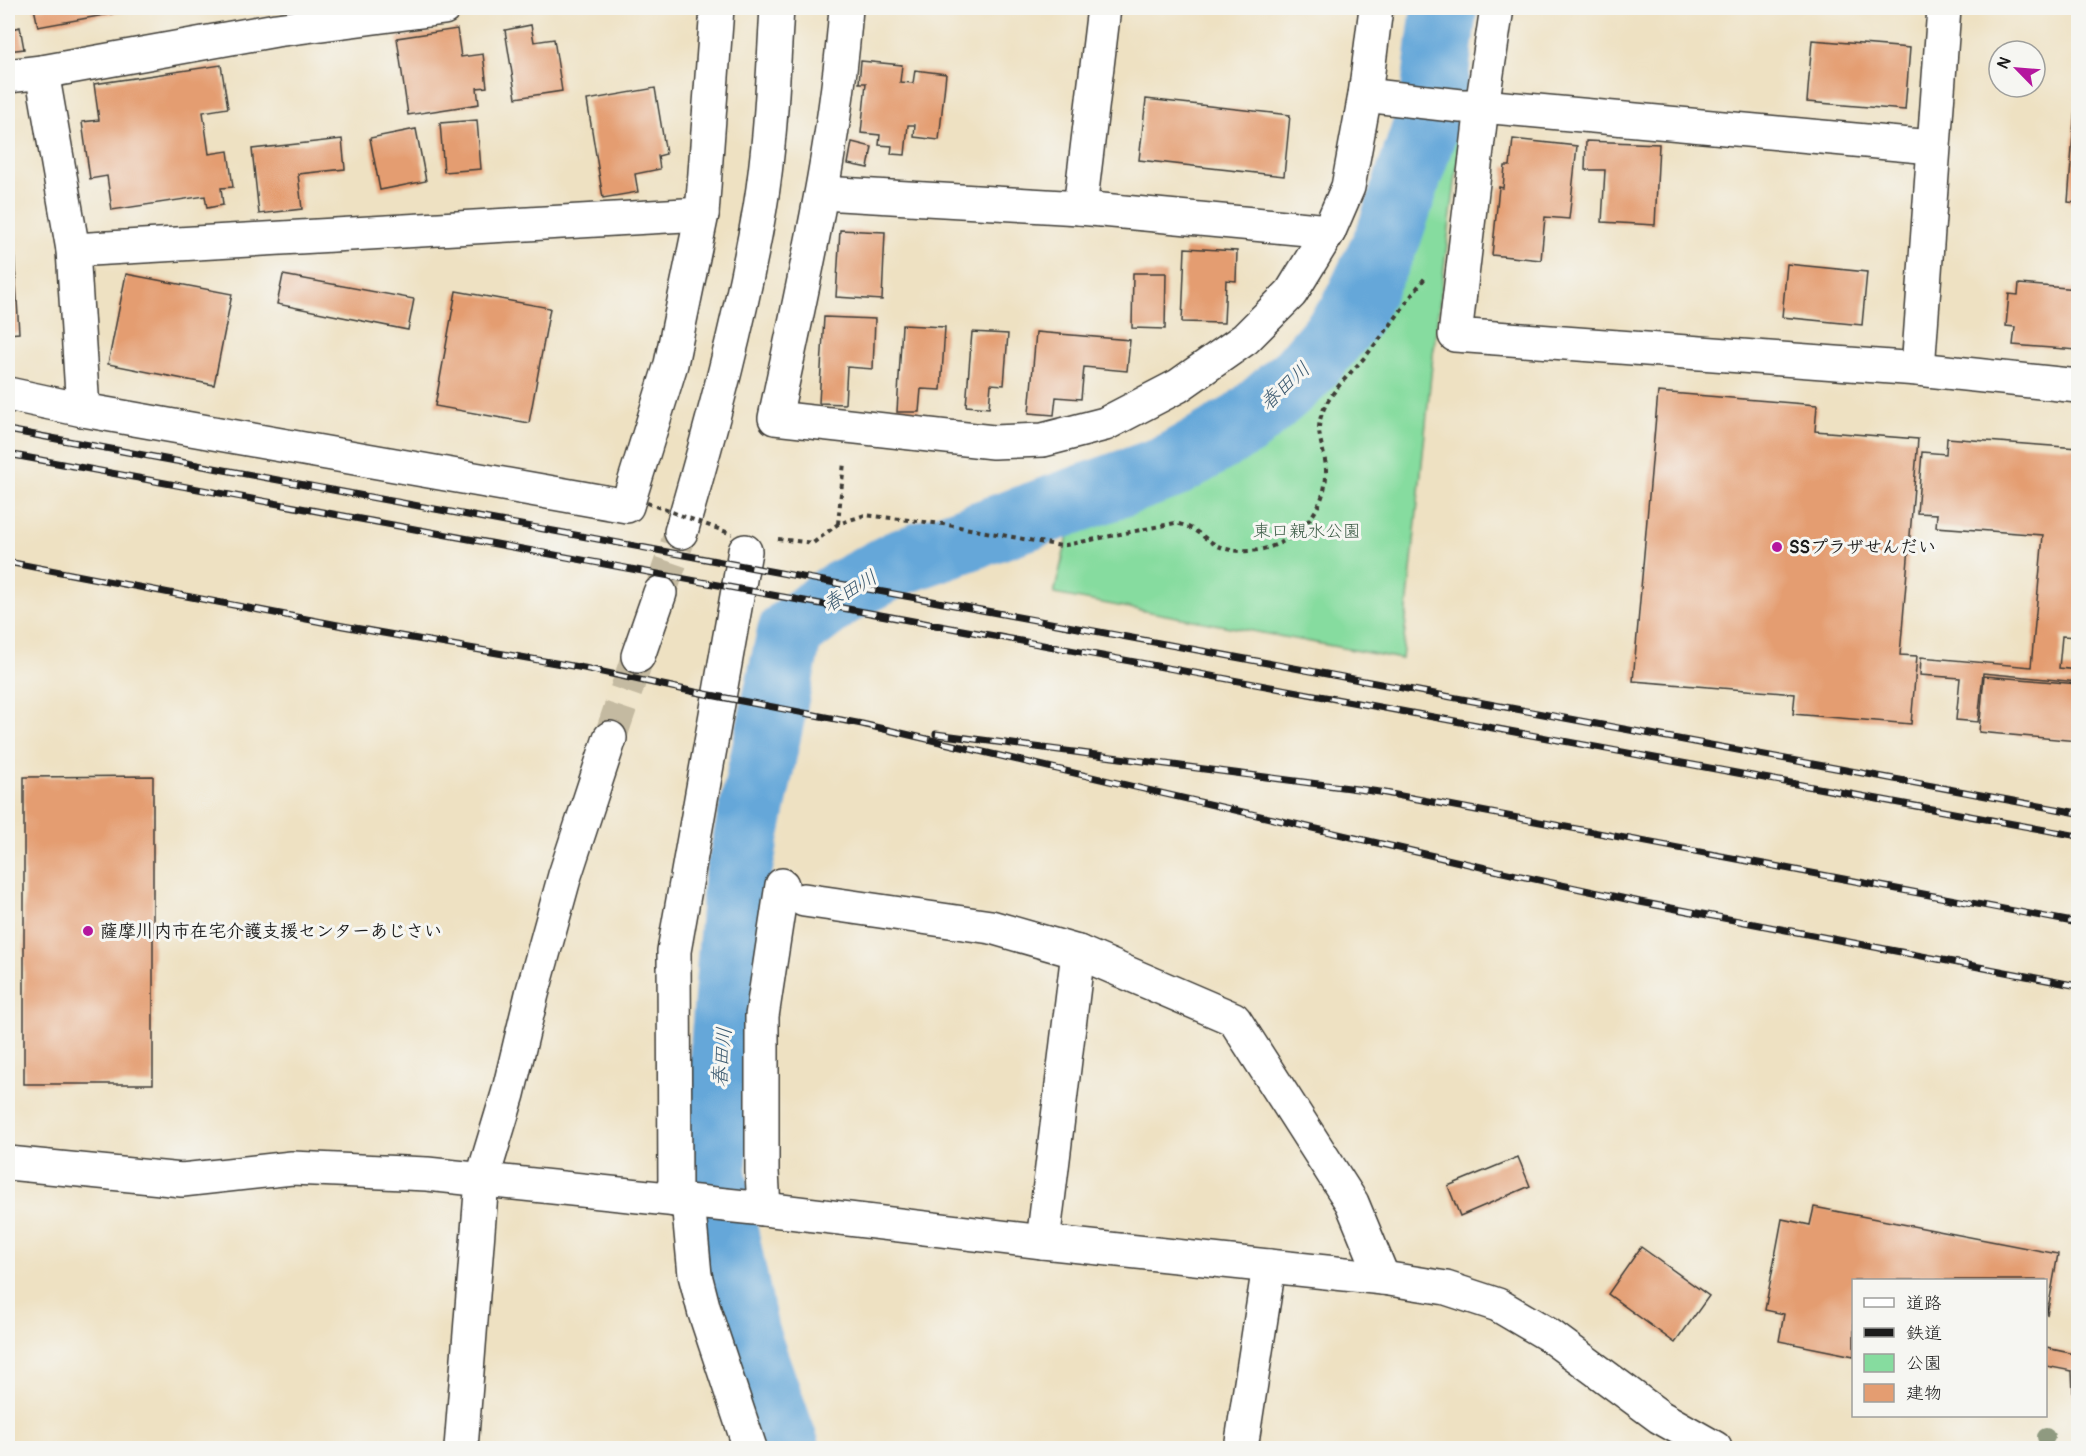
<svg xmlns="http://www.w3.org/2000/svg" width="2086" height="1456" font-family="Pangolin,'Klee One',sans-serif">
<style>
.green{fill:#86dc9f;stroke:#517c5e;stroke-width:1.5}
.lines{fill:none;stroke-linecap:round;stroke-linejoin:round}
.river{stroke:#65a7d9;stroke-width:66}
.building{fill:#e49d71}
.minor-tunnel{stroke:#c4baa1;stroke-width:33;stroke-dasharray:33 16;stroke-linecap:butt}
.minor-casing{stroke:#3c3a35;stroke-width:36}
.path{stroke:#3c3a35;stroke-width:4;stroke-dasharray:4.5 4.5;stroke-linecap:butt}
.minor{stroke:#fff;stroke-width:33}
.rail-casing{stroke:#1c1c1c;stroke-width:7}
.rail{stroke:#f6f6f2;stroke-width:4.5;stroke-dasharray:14;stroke-linecap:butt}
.path-bridge{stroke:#3c3a35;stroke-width:4;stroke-dasharray:4.5 4.5;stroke-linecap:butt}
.tree{fill:#8f9a80}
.poi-dot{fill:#b5179e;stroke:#f6f6f2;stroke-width:2}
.labels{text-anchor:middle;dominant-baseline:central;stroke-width:6;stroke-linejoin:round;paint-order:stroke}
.park-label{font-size:18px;fill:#415f4a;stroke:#f6f6f2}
.poi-label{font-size:18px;font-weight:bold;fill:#1c1c1c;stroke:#f6f6f2;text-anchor:start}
.water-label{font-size:20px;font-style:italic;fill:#3d5b71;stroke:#f6f6f2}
</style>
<rect width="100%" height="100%" fill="#f6f6f2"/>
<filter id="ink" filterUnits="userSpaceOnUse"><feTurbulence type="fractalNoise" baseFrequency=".0167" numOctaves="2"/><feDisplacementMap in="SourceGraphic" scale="12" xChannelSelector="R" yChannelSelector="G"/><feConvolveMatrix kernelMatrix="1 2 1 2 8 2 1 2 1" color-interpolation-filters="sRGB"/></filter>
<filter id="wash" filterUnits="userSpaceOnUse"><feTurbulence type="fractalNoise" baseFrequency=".008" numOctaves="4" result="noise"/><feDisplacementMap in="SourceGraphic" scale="24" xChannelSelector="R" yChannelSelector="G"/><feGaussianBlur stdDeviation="1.35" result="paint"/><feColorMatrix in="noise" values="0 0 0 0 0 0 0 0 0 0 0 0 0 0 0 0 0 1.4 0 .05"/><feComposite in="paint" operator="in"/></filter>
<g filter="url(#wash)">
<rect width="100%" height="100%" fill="#eee1c2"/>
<polygon class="green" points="1441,125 1451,126 1461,136 1433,355 1402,659 1054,594 1071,523 1202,468 1261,432 1322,378 1366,324 1406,253 1428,190"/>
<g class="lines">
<polyline class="river" points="787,1448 746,1333 713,1173 736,885 790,632 838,595 898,563 1169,467 1244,424 1301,374 1350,316 1389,235 1432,107 1444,8"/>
</g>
<g id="blocks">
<g class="building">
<polygon points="34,8 137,8 137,9 38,27"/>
<polygon points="1036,8 1061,8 1060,13"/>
<polygon points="531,25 534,42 554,39 562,91 516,98 505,30"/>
<polygon points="20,27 24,49 8,51 8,30"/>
<polygon points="457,29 461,57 483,54 487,87 477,88 479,104 408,115 397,38"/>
<polygon points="1812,40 1910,48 1905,110 1807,102"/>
<polygon points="861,61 902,65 900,82 913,83 915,70 946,74 939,140 914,137 915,125 908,125 905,155 891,154 892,146 879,145 880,135 861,133 866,83 859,83"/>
<polygon points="221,65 228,108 203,112 209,154 228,151 233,187 221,188 223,205 207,208 205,196 112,210 107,176 90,179 82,122 99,120 94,84"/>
<polygon points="2077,81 2078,81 2078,203 2068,202"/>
<polygon points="655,88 666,154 658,156 660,169 635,174 638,192 603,198 587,100"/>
<polygon points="1146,99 1290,115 1284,176 1139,160"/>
<polygon points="477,120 481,169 444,172 440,123"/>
<polygon points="416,129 426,181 380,190 370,138"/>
<polygon points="342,139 345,169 298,174 302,209 259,214 252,149"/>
<polygon points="1513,139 1577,146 1569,219 1545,217 1541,260 1492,255 1499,187 1503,188 1505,166 1510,166"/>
<polygon points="1586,141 1659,144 1655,225 1602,222 1605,170 1585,170"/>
<polygon points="852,142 872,147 868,168 848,164"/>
<polygon points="2077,211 2078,211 2078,229 2075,229"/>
<polygon points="840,230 885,232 882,300 836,297"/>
<polygon points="13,233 19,333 8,334 8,234"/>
<polygon points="1185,248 1237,251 1236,281 1226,280 1224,323 1182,322"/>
<polygon points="1787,264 1867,272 1862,325 1782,317"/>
<polygon points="1133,273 1166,273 1165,329 1132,328"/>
<polygon points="126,274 232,294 214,385 108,364"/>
<polygon points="283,275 414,299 408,330 277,304"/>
<polygon points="2019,284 2078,289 2078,350 2013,345 2015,327 2006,326 2009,294 2018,295"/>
<polygon points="456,291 550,308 529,423 435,406"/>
<polygon points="824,317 875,319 873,369 847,367 845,404 819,403"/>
<polygon points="902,325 945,327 941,390 921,389 919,412 897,412"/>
<polygon points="972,332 1008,334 1004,385 991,384 989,408 966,406"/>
<polygon points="1036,332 1130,340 1127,371 1084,367 1081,399 1056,397 1054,415 1029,413"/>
<polygon points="1658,392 1817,405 1815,431 1918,439 1900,655 1917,656 1911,724 1793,714 1795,694 1633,681"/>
<polygon points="1947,438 2078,448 2078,637 2062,636 2059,668 2078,670 2078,682 1983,673 1978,722 1956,720 1960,678 1920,675 1921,657 2031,667 2043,535 1936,527 1937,514 1917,513 1922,452 1946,454"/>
<polygon points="1984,676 2078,684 2078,741 1979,732"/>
<polygon points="153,776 153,1084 24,1084 24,777"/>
<polygon points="1518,1157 1530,1186 1460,1216 1448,1186"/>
<polygon points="1814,1207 2058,1254 2047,1315 2046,1280 1854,1280 1854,1356 1779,1341 1784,1314 1765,1310 1782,1219 1810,1225"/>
<polygon points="1641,1247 1709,1296 1675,1343 1608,1294"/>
<polygon points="2077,1344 2078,1344 2078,1412 2073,1393 2072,1371 2046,1366 2046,1348 2075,1354"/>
</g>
</g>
</g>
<g filter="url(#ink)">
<use href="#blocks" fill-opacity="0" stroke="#3c3a35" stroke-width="1.5"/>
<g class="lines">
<g class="minor-tunnel">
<polyline points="660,593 681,532"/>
<polyline points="610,738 638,656"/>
</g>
<g class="minor-casing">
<g id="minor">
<path d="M846,8c-10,138 -43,275 -71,410l218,24 50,-2 62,-16 73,-38 67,-47 46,-46 38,-62 19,-44 17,-92 11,-87"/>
<polyline points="1497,8 1482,106 1455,335 1918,369 2078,386"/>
<polyline points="42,72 73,250 83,410"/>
<polyline points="8,76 42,72 276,30 444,8"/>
<polyline points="1365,95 1461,106 1482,106 1932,147"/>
<polyline points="822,193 1080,208 1329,231"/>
<polyline points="1080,208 1104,8"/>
<polyline points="73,250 702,214"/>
<polyline points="1918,369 1944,8"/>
<polyline points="8,394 83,410 627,506 671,364 702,214 717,8"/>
<path d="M681,532c31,-107 60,-214 79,-324 11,-66 13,-134 17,-200"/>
<polyline points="638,656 660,593"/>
<polyline points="804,900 991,927 1078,952 1234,1019 1352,1203 1383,1278"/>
<polyline points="8,1163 182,1180 292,1168 427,1174 764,1209 1043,1242 1383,1278 1446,1288 1498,1305 1549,1335 1660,1417 1715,1448"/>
<polyline points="675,1200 674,951 745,551"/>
<polyline points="688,1201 695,1275 704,1310 750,1448"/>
<polyline points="764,1209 762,1171 762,1016 782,885"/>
<polyline points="1043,1242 1078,952"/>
<polyline points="461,1448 482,1180 508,1094 532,994 565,875 610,738"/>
<polyline points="1241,1448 1269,1266"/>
</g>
</g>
<g class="path">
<polyline points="838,524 844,462"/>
<path d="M778,539l35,4 25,-19 27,-9 78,9 118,22 114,-23c5,1 12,3 17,6 11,6 19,15 31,19 50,15 105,-25 103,-78 0,-16 -10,-34 -6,-50 7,-29 36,-50 53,-73 19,-22 34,-47 52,-69"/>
</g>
<use href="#minor" class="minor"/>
<g class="rail-casing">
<g id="rail">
<polyline points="8,430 2078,813"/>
<polyline points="8,454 2078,836"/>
<polyline points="8,562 343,626 584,668 695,692 862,724 1516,875 1640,902 2078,986"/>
<polyline points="936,734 1380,792 2078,923"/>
</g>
</g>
<use href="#rail" class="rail"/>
<polyline class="path-bridge" points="647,503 732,534"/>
</g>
<circle class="tree" cx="2046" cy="1437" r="9"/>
</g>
<g class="poi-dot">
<circle cx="1777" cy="547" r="6"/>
<circle cx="88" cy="931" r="6"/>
</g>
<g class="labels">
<g class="park-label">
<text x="1307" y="531">東口親水公園</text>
</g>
<g class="poi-label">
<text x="1789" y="547">SSプラザせんだい</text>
<text x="100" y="931">薩摩川内市在宅介護支援センターあじさい</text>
</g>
<g class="water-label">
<text transform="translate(1285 386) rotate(-43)">春田川</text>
<text transform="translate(850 591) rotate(-32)">春田川</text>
<text transform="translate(722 1057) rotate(-85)">春田川</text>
</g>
</g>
<rect width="2086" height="1456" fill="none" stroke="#f6f6f2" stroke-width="30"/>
<rect x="1852" y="1279" width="195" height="138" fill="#f6f6f2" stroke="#9f9f9c" stroke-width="1.5"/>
<rect x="1864" y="1298" width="30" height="9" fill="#ffffff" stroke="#9f9f9c" stroke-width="1.5"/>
<text x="1906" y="1309" font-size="18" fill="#1c1c1c">道路</text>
<rect x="1864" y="1328" width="30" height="9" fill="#1c1c1c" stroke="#9f9f9c" stroke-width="1.5"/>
<text x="1906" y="1339" font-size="18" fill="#1c1c1c">鉄道</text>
<rect x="1864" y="1354" width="30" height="18" fill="#86dc9f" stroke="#9f9f9c" stroke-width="1.5"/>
<text x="1906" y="1369" font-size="18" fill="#1c1c1c">公園</text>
<rect x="1864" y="1384" width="30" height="18" fill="#e49d71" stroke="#9f9f9c" stroke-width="1.5"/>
<text x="1906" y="1399" font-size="18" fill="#1c1c1c">建物</text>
<g transform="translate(2017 69) rotate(295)"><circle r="28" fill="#f6f6f2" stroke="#9f9f9c" stroke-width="1.5"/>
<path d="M0-4.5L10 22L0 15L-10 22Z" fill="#b5179e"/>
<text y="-9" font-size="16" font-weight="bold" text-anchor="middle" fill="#1c1c1c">N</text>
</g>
</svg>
